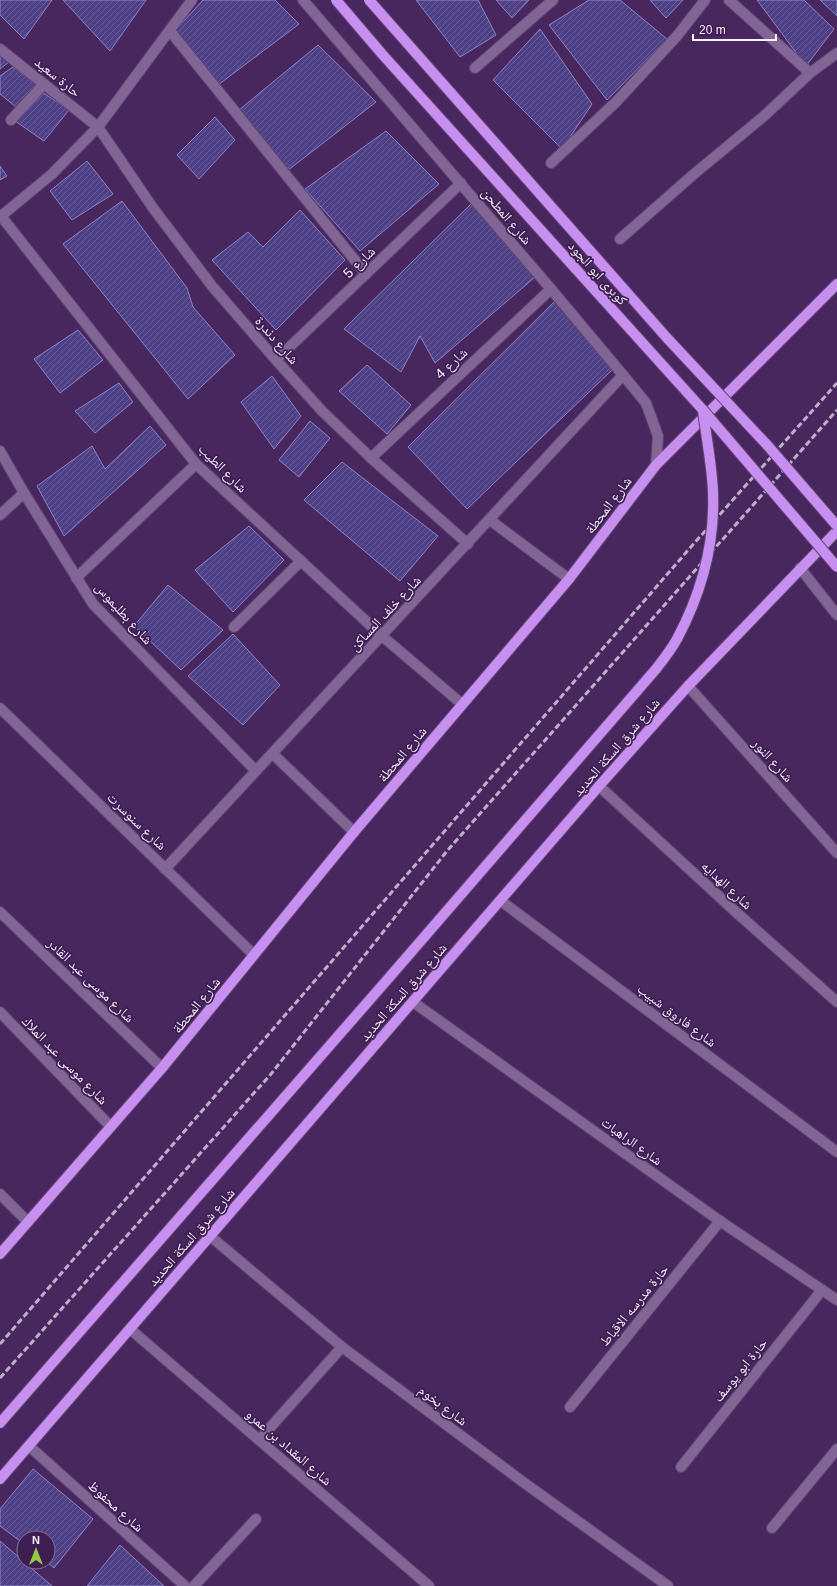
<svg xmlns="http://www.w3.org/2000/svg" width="837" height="1586" font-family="Helvetica,'Noto Naskh Arabic',sans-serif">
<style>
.building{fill:url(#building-hatch);stroke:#8d84c5}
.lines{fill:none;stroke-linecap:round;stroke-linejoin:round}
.minor-casing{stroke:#604374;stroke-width:12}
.major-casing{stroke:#604374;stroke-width:12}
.minor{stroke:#806595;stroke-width:10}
.major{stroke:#c68ff0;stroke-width:10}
.rail{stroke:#beafca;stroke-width:3;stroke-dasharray:6 3;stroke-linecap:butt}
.major-bridge-casing{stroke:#604374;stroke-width:12;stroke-linecap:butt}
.major-bridge{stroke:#c68ff0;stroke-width:10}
.labels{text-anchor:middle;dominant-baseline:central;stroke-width:3.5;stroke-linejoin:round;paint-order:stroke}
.street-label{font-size:14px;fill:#f7f0fe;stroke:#3d1d52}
</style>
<defs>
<pattern id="building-hatch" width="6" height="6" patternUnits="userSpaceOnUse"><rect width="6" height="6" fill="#4e4087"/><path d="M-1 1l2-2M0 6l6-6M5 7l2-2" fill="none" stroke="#685c99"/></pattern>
</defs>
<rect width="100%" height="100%" fill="#48275e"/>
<g class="building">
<polygon points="0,0 52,0 24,39 0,15"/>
<polygon points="63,0 146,0 110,51"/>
<polygon points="203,0 275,0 299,24 218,85 173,33"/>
<polygon points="416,0 478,0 496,35 460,57"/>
<polygon points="496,0 529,0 512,18"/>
<polygon points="589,0 620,0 667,39 607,100 549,25"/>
<polygon points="650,0 683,0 666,18"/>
<polygon points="757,0 804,0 834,29 806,66"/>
<polygon points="820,0 837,0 837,16"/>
<polygon points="540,29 592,104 562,149 493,80"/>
<polygon points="318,45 376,102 287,171 239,110"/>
<polygon points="0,54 9,62 0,69"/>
<polygon points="13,67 37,85 16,107 0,94 0,76"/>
<polygon points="42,92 69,110 44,141 15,121"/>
<polygon points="215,117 235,140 199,179 177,155"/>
<polygon points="386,131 439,184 360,251 305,189"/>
<polygon points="87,161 113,194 72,220 50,191"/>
<polygon points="0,166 7,176 0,180"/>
<polygon points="122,201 187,288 193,307 235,355 188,399 63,244"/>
<polygon points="472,203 535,277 435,363 420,336 401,372 344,329"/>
<polygon points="300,210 345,260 276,330 212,260 248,232 263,247"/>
<polygon points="556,300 614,368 467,509 408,447"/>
<polygon points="78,330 103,360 60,393 34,359"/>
<polygon points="367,365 411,405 387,434 339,391"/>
<polygon points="272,376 301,416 274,449 241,402"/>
<polygon points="119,383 133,402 95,433 75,411"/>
<polygon points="310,421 330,438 299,477 279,460"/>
<polygon points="150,426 166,445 64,536 37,486 92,446 105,469"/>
<polygon points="342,462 438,536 400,581 304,500"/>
<polygon points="249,526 284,560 233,612 195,570"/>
<polygon points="168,585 223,630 181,670 134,626"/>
<polygon points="233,634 280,685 243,725 188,676"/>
<polygon points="33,1469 93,1519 54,1568 47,1562 48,1538 24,1538 24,1544 0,1526 0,1509"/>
<polygon points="0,1541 52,1586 0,1586"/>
<polygon points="120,1545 164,1586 87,1586"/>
</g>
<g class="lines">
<g class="minor-casing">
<g id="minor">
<polyline points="303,0 551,289 623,375 646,403 658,436 656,465"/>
<polyline points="729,0 810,73"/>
<polyline points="170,31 366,274"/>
<polyline points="0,49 98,127 153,208 212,286 276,360 322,411 371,458 468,544"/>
<polyline points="475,68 553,0"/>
<polyline points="11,120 44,84"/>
<polyline points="551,163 616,102 677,36 705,0"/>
<polyline points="1,216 196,464 382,636 462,704"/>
<polyline points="0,217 52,174 98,127 192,0"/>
<polyline points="620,239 694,174 764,116 810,73 837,53"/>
<polyline points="276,360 461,183"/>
<polyline points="0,451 24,493 93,604 256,771"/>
<polyline points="371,458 551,289"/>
<polyline points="0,515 24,493"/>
<polyline points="490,520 569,579"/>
<polyline points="800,568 837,615"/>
<polyline points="76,578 196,464"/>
<polyline points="234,627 301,561"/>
<polyline points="688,686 837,853"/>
<polyline points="0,708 254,955"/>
<polyline points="273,754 354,832"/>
<polyline points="599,786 737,913 837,1002"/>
<polyline points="165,869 623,375"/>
<polyline points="501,901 837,1152"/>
<polyline points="0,912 162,1068"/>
<polyline points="413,1002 720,1221 837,1300"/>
<polyline points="0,1012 111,1127"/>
<polyline points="0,1194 28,1222"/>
<polyline points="210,1236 342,1347 523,1482 668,1586"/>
<polyline points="130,1329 429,1586"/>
<polyline points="570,1407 720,1221"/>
<polyline points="259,1440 342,1347"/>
<polyline points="29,1446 185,1586"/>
<polyline points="681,1467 822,1290"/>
<polyline points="772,1528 837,1449"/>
<polyline points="194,1586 256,1519"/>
</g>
</g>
<g class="major-casing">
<g id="major">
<polyline points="0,1254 162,1068 354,832 569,579 656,465 837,284"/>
<polyline points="0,1423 387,980 656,669"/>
<polyline points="0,1479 599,786 688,686 837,531"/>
</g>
</g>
<use href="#minor" class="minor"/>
<use href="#major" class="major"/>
<g class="rail">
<polyline points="0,1344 690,548 837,383"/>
<polyline points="0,1378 271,1074 447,851 837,410"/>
</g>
<g class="major-bridge-casing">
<g id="major-bridge">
<polyline points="336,0 382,54 703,410 837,567"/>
<polyline points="369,0 667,338 768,446 837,526"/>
<path d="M656,669c7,-9 15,-19 21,-30 24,-45 38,-96 36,-147 -1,-27 -7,-55 -10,-82"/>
</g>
</g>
<use href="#major-bridge" class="major-bridge"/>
</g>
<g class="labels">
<g class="street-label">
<text transform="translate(58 77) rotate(39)">حارة سعيد</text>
<text transform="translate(507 216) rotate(50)">شارع المطحن</text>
<text transform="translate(359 262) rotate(-44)">شارع 5</text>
<text transform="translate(598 273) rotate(48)">كوبرى ابو الجود</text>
<text transform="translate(277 340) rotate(49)">شارع دندرة</text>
<text transform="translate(451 363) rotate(-43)">شارع 4</text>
<text transform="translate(223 468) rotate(45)">شارع الطيب</text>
<text transform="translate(608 505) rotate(-53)">شارع المحطة</text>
<text transform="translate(124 613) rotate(48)">شارع بطليموس</text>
<text transform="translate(385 613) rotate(-47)">شارع خلف المساكن</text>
<text transform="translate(616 747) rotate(-49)">شارع شرق السكة الحديد</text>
<text transform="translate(402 754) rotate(-50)">شارع المحطة</text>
<text transform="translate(773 760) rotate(48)">شارع النور</text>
<text transform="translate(137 821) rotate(44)">شارع سنوسرت</text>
<text transform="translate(727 885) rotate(43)">شارع الهدايه</text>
<text transform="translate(91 980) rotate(44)">شارع موسى عبد القادر</text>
<text transform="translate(403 992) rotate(-49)">شارع شرق السكة الحديد</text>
<text transform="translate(196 1005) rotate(-51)">شارع المحطة</text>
<text transform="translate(677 1015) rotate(37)">شارع فاروق شبيب</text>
<text transform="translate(65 1060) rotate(46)">شارع موسى عبد الملاك</text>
<text transform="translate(632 1141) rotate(36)">شارع الراهبات</text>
<text transform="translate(191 1237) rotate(-49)">شارع شرق السكة الحديد</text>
<text transform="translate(634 1305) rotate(-51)">حارة مدرسه الاقباط</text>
<text transform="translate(740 1370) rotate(-51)">حارة ابو يوسف</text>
<text transform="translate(443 1405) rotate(37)">شارع بخوم</text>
<text transform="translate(289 1447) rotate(41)">شارع المقداد بن عمرو</text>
<text transform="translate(116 1506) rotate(42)">شارع محفوظ</text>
</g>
</g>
<g transform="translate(36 1550)"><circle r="19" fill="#3d1d52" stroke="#877197"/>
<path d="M0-3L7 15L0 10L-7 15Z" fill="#91cd3f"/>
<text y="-6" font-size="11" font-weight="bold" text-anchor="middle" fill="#f7f0fe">N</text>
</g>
<path d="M693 34v6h83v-6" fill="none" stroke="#f7f0fe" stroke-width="2"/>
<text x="699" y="34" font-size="12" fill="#f7f0fe" stroke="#3d1d52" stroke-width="3" paint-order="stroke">20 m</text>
</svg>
